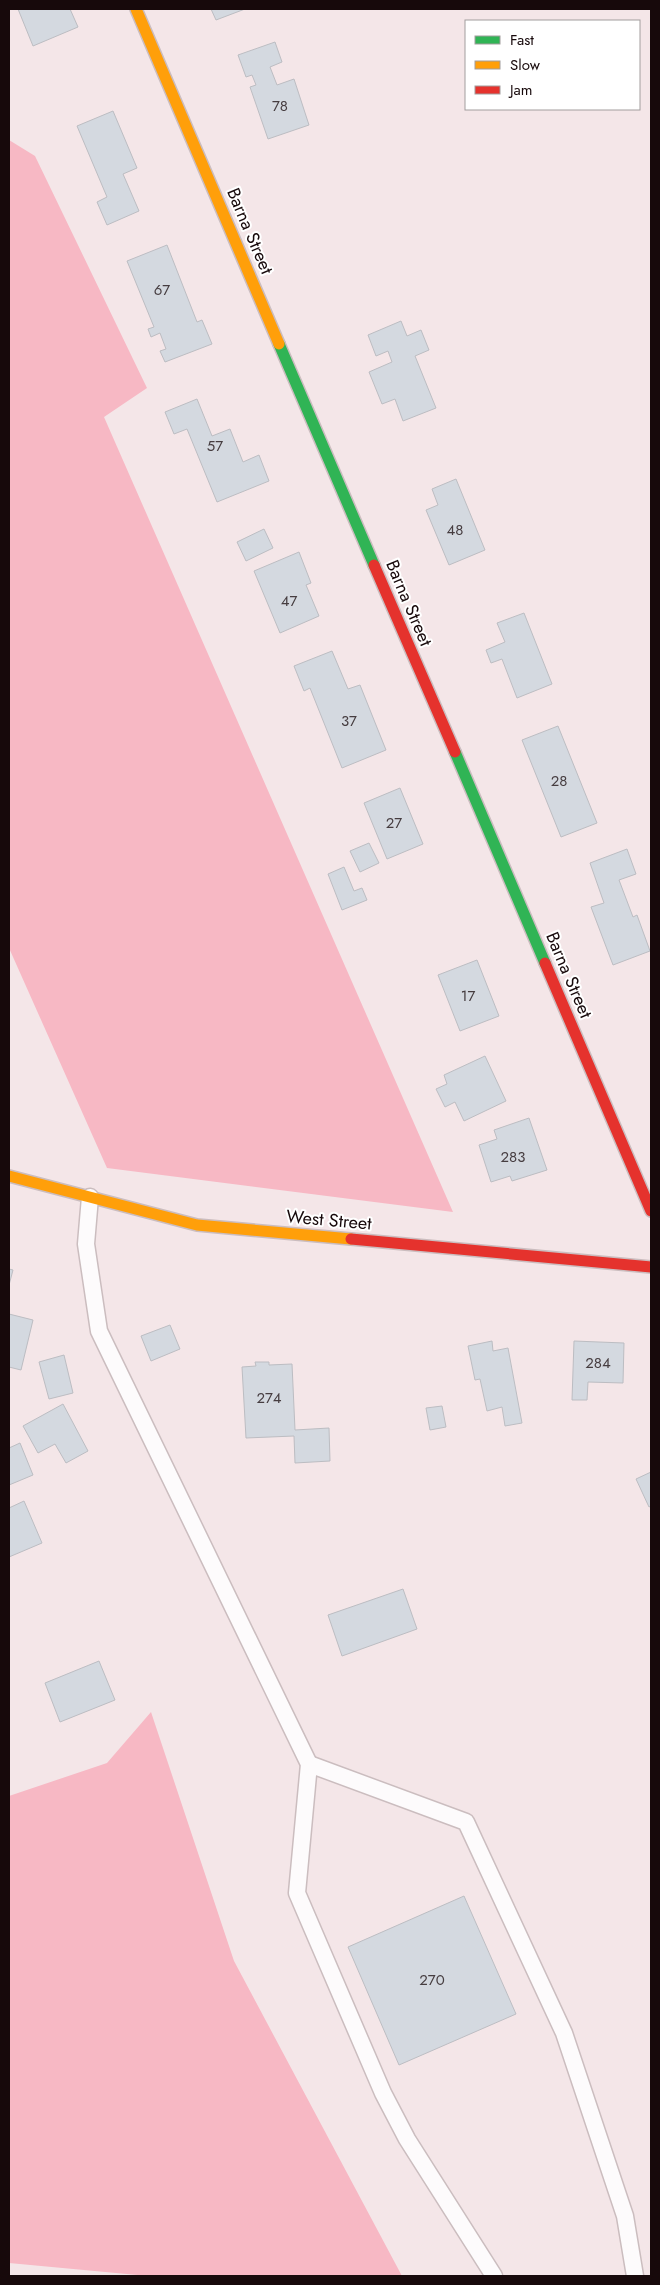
<svg xmlns="http://www.w3.org/2000/svg" width="660" height="2285" font-family="Jost,sans-serif">
<style>
.forest{fill:#f7b8c4}
.building{fill:#d4d9e0;stroke:#bcbdc2}
.lines{fill:none;stroke-linecap:round;stroke-linejoin:round}
.lane-casing{stroke:#cbbdbf;stroke-width:19}
.fast-casing{stroke:#cbbdbf;stroke-width:14}
.slow-casing{stroke:#cbbdbf;stroke-width:14}
.jam-casing{stroke:#cbbdbf;stroke-width:14}
.lane{stroke:#fdfbfc;stroke-width:16}
.fast{stroke:#30b455;stroke-width:11}
.slow{stroke:#ff9f0a;stroke-width:11}
.jam{stroke:#e5322d;stroke-width:11}
.labels{text-anchor:middle;dominant-baseline:central;stroke-width:4;stroke-linejoin:round;paint-order:stroke}
.number-label{font-size:15px;fill:#463d40}
.street-label{font-size:18px;fill:#17090b;stroke:#fff}
</style>
<rect width="100%" height="100%" fill="#f4e6e8"/>
<g class="forest">
<polygon points="9,140 35,156 147,388 104,417 453,1212 107,1168 9,948"/>
<polygon points="151,1712 234,1961 402,2276 148,2276 9,2263 9,1796 107,1763"/>
</g>
<g class="building">
<polygon points="18,9 70,9 78,27 33,46"/>
<polygon points="211,9 245,9 216,20"/>
<polygon points="275,42 282,62 270,67 277,85 294,79 309,125 268,139 250,87 256,85 252,75 246,77 238,55"/>
<polygon points="113,111 137,168 123,174 139,211 107,225 97,202 107,197 77,126"/>
<polygon points="167,245 197,322 202,320 212,344 165,362 160,351 166,349 160,333 151,337 148,329 154,327 127,261"/>
<polygon points="401,321 407,336 421,330 429,350 415,356 436,408 403,421 395,399 382,404 369,372 392,362 388,351 376,356 368,335"/>
<polygon points="197,399 212,436 230,429 243,462 259,455 269,481 217,502 187,429 174,434 165,412"/>
<polygon points="456,479 485,550 449,565 426,510 438,505 432,489"/>
<polygon points="264,529 273,548 246,561 237,542"/>
<polygon points="299,552 311,583 306,585 319,616 280,633 254,571"/>
<polygon points="524,613 552,684 517,698 502,659 491,663 486,650 505,642 497,623"/>
<polygon points="332,651 348,689 360,685 386,750 342,768 310,688 304,691 294,666"/>
<polygon points="558,726 597,823 561,837 522,740"/>
<polygon points="400,788 423,844 387,859 364,803"/>
<polygon points="369,843 379,863 360,872 350,851"/>
<polygon points="627,849 636,874 619,880 633,917 637,915 650,951 613,965 591,907 604,903 590,863"/>
<polygon points="344,867 354,891 362,888 367,900 342,910 328,874"/>
<polygon points="477,960 499,1016 460,1031 438,975"/>
<polygon points="485,1056 506,1101 464,1121 455,1102 445,1107 436,1089 447,1084 444,1075"/>
<polygon points="529,1118 547,1170 512,1181 510,1176 491,1182 479,1145 497,1139 494,1130"/>
<polygon points="9,1269 13,1270 9,1285"/>
<polygon points="9,1314 33,1320 21,1370 9,1367"/>
<polygon points="170,1325 180,1349 151,1361 141,1336"/>
<polygon points="492,1341 493,1351 508,1348 522,1423 505,1426 502,1407 487,1411 480,1379 475,1380 468,1346"/>
<polygon points="574,1341 624,1343 623,1383 588,1382 587,1400 572,1400"/>
<polygon points="64,1355 73,1393 49,1399 39,1362"/>
<polygon points="255,1362 269,1362 269,1365 292,1364 295,1430 329,1428 330,1461 295,1463 294,1436 246,1438 242,1367 256,1366"/>
<polygon points="63,1404 88,1451 66,1463 55,1444 38,1453 23,1426"/>
<polygon points="442,1406 446,1427 430,1430 426,1408"/>
<polygon points="20,1443 33,1475 9,1485 9,1448"/>
<polygon points="651,1472 651,1506 649,1507 636,1479"/>
<polygon points="24,1501 42,1543 9,1557 9,1508"/>
<polygon points="403,1589 417,1629 342,1656 328,1615"/>
<polygon points="99,1661 115,1700 60,1722 45,1683"/>
<polygon points="464,1896 516,2014 399,2065 348,1947"/>
</g>
<g class="lines">
<g class="lane-casing">
<g id="lane">
<polyline points="90,1197 86,1244 99,1331 309,1764 297,1893 383,2093 407,2139 494,2276"/>
<polyline points="309,1764 466,1822 564,2033 625,2216 635,2276"/>
</g>
</g>
<g class="fast-casing">
<g id="fast">
<polyline points="279,344 374,565"/>
<polyline points="455,752 545,963"/>
</g>
</g>
<g class="slow-casing">
<g id="slow">
<polyline points="136,9 279,344"/>
<polyline points="9,1176 197,1225 351,1239"/>
</g>
</g>
<g class="jam-casing">
<g id="jam">
<polyline points="374,565 455,752"/>
<polyline points="545,963 651,1211"/>
<polyline points="351,1239 651,1267"/>
</g>
</g>
<use href="#lane" class="lane"/>
<use href="#fast" class="fast"/>
<use href="#slow" class="slow"/>
<use href="#jam" class="jam"/>
</g>
<g class="labels">
<g class="number-label">
<text x="280" y="106">78</text>
<text x="162" y="290">67</text>
<text x="215" y="446">57</text>
<text x="455" y="530">48</text>
<text x="289" y="601">47</text>
<text x="349" y="721">37</text>
<text x="559" y="781">28</text>
<text x="394" y="823">27</text>
<text x="468" y="996">17</text>
<text x="513" y="1157">283</text>
<text x="598" y="1363">284</text>
<text x="269" y="1398">274</text>
<text x="432" y="1980">270</text>
</g>
<g class="street-label">
<text transform="translate(250 231) rotate(67)">Barna Street</text>
<text transform="translate(409 603) rotate(67)">Barna Street</text>
<text transform="translate(569 975) rotate(67)">Barna Street</text>
<text transform="translate(329 1220) rotate(5)">West Street</text>
</g>
</g>
<rect width="660" height="2285" fill="none" stroke="#17090b" stroke-width="20"/>
<rect x="465" y="20" width="175" height="90" fill="#ffffff" stroke="#a29d9d"/>
<rect x="475" y="36" width="25" height="8" fill="#30b455" stroke="#a29d9d"/>
<text x="510" y="45" font-size="15" fill="#17090b">Fast</text>
<rect x="475" y="61" width="25" height="8" fill="#ff9f0a" stroke="#a29d9d"/>
<text x="510" y="70" font-size="15" fill="#17090b">Slow</text>
<rect x="475" y="86" width="25" height="8" fill="#e5322d" stroke="#a29d9d"/>
<text x="510" y="95" font-size="15" fill="#17090b">Jam</text>
</svg>
